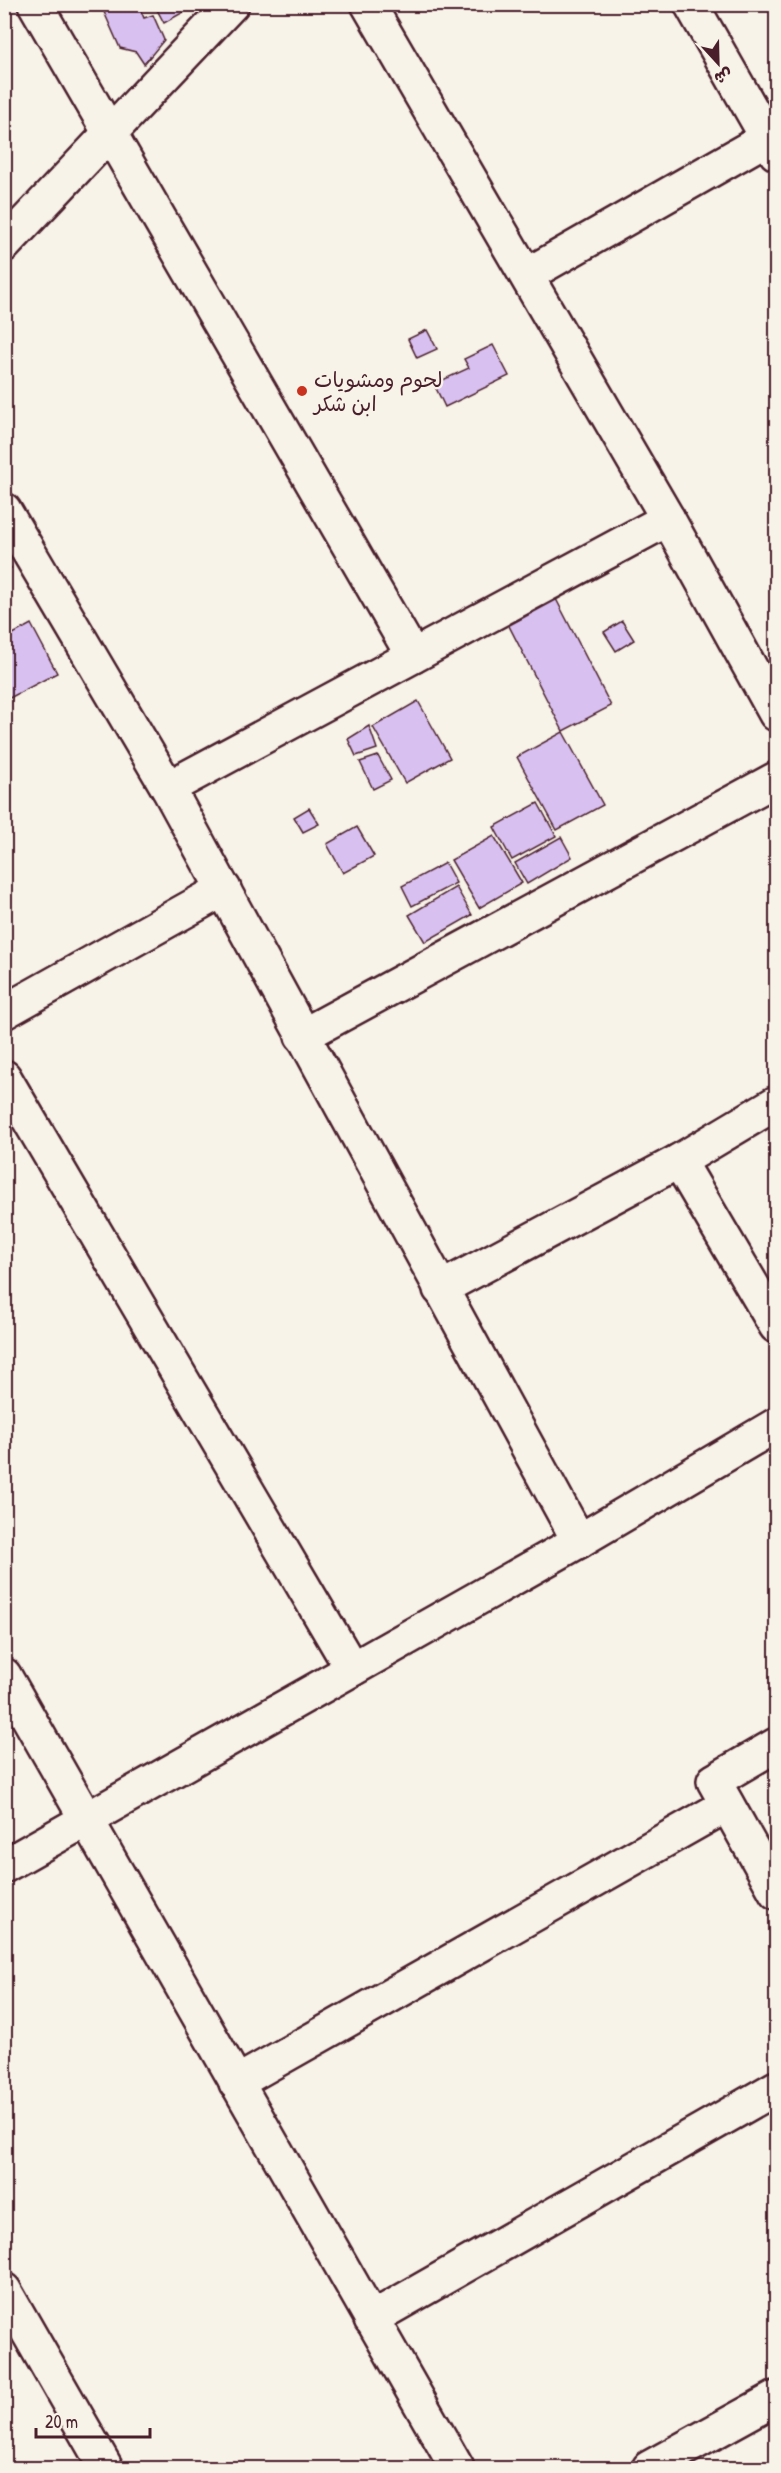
<svg xmlns="http://www.w3.org/2000/svg" width="781" height="2473" font-family="'Patrick Hand','Playpen Sans Arabic',sans-serif">
<style>
.building{fill:#d8c1f1;stroke:#4a1f2b;stroke-width:1.5}
.lines{fill:none;stroke-linecap:round;stroke-linejoin:round}
.street-casing{stroke:#4a1f2b;stroke-width:38}
.street{stroke:#f7f3e8;stroke-width:33}
.poi-dot{fill:#c8321e;stroke:#f7f3e8;stroke-width:2}
.labels{text-anchor:middle;dominant-baseline:central;stroke-width:4.5;stroke-linejoin:round;paint-order:stroke}
.poi-label{font-size:21px;fill:#4a1f2b;stroke:#f7f3e8;text-anchor:start}
</style>
<rect width="100%" height="100%" fill="#f7f3e8"/>
<filter id="ink" filterUnits="userSpaceOnUse"><feTurbulence type="fractalNoise" baseFrequency=".0167" numOctaves="2"/><feDisplacementMap in="SourceGraphic" scale="12" xChannelSelector="R" yChannelSelector="G"/><feConvolveMatrix kernelMatrix="1 2 1 2 8 2 1 2 1" color-interpolation-filters="sRGB"/></filter>
<g filter="url(#ink)">
<g class="building">
<polygon points="114,4 138,4 144,18 153,15 164,40 144,64 136,52 120,48 104,12 115,7"/>
<polygon points="154,4 198,4 164,23"/>
<polygon points="427,330 437,349 417,358 408,339"/>
<polygon points="493,345 509,376 445,407 434,384 469,368 464,359"/>
<polygon points="4,557 11,568 4,572"/>
<polygon points="555,597 611,706 563,731 507,622"/>
<polygon points="622,621 634,640 616,651 604,632"/>
<polygon points="31,624 57,673 4,701 4,639"/>
<polygon points="418,701 450,758 405,783 373,727"/>
<polygon points="369,726 377,749 356,756 348,739"/>
<polygon points="563,732 603,805 557,830 517,757"/>
<polygon points="378,756 391,780 373,789 360,762"/>
<polygon points="538,803 556,836 512,860 494,827"/>
<polygon points="309,808 319,824 303,832 294,817"/>
<polygon points="357,827 374,856 343,873 327,844"/>
<polygon points="494,836 522,883 479,908 451,860"/>
<polygon points="561,837 572,857 527,884 515,863"/>
<polygon points="445,863 456,883 412,906 402,886"/>
<polygon points="456,887 472,915 425,942 409,915"/>
</g>
<g class="lines">
<g class="street-casing">
<g id="street">
<polyline points="35,4 413,656"/>
<polyline points="368,4 668,519 776,714"/>
<polyline points="691,4 776,153"/>
<polyline points="4,245 232,4"/>
<polyline points="527,275 776,133"/>
<polyline points="4,510 168,788 579,1541"/>
<polyline points="168,788 668,519"/>
<polyline points="4,1012 224,889"/>
<polyline points="302,1036 776,779"/>
<polyline points="4,1077 352,1669"/>
<polyline points="679,1161 776,1326"/>
<polyline points="440,1289 679,1161 776,1103"/>
<polyline points="4,1675 457,2468"/>
<polyline points="776,1745 714,1781 776,1892"/>
<polyline points="4,1866 579,1541 776,1425"/>
<polyline points="236,2083 727,1805"/>
<polyline points="4,2290 106,2468"/>
<polyline points="371,2319 776,2088"/>
<polyline points="649,2468 776,2398"/>
</g>
</g>
<use href="#street" class="street"/>
</g>
</g>
<circle class="poi-dot" cx="302" cy="391" r="6"/>
<g class="labels">
<g class="poi-label">
<text x="314" y="379">لحوم ومشويات<tspan x="314" dy="24">ابن شكر</tspan></text>
</g>
</g>
<rect width="781" height="2473" fill="none" stroke="#f7f3e8" stroke-width="24"/>
<rect x="12" y="12" width="757" height="2449" fill="none" stroke="#4a1f2b" stroke-width="2" filter="url(#ink)"/>
<g transform="translate(718 63) rotate(158)" stroke="#f7f3e8" stroke-width="4.5" paint-order="stroke">
<path d="M0-4.5L10 22L0 15L-10 22Z" fill="#4a1f2b"/>
<text y="-9" font-size="16" font-weight="bold" text-anchor="middle" fill="#4a1f2b">ش</text>
</g>
<path d="M36 2428v9h114v-9" fill="none" stroke="#4a1f2b" stroke-width="3"/>
<text x="45" y="2428" font-size="18" fill="#4a1f2b" stroke="#f7f3e8" stroke-width="4.5" paint-order="stroke">20 m</text>
</svg>
